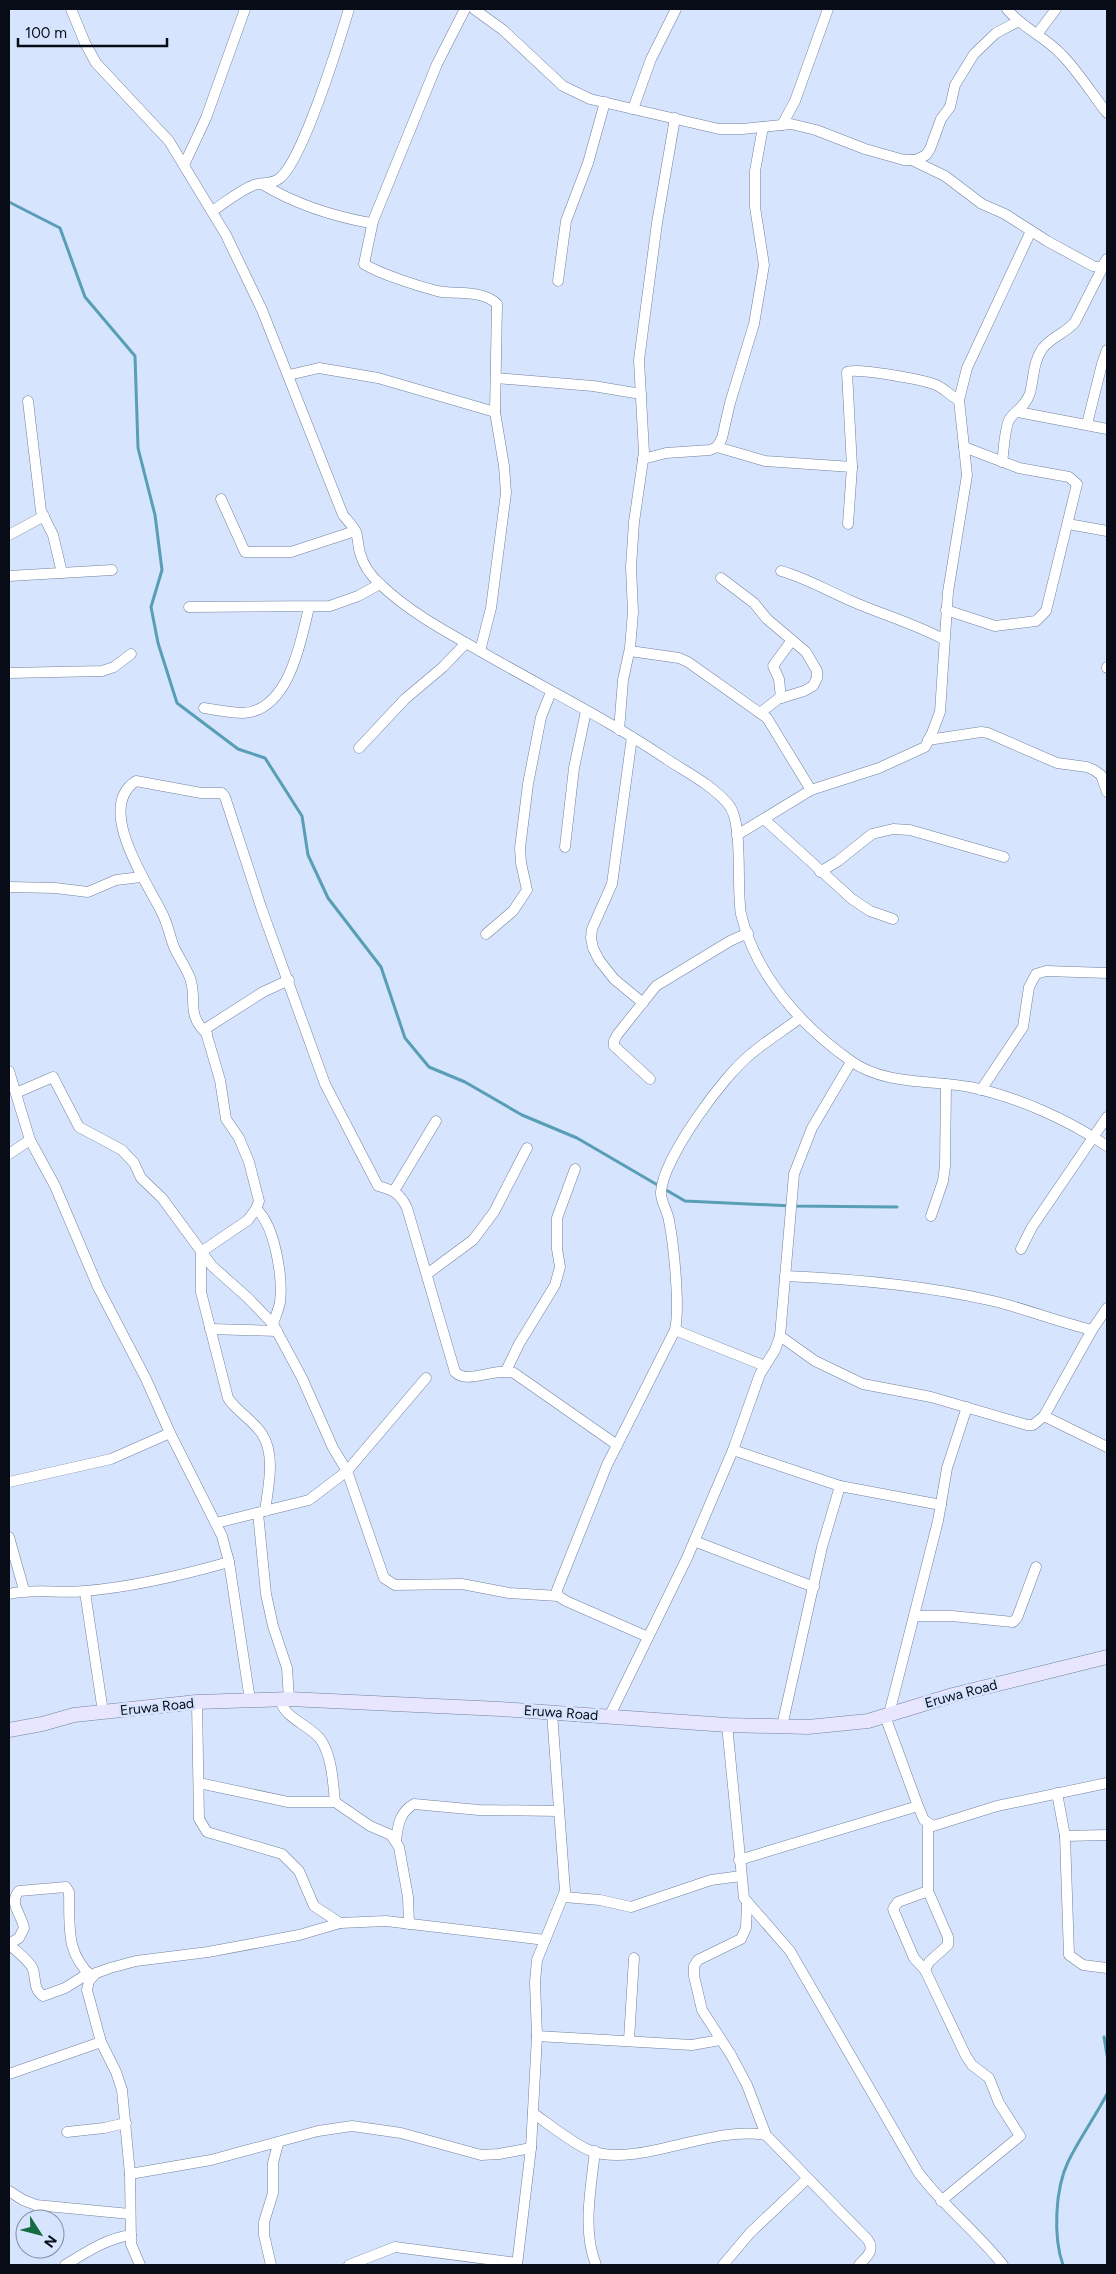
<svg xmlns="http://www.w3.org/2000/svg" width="1116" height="2274" font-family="Figtree,sans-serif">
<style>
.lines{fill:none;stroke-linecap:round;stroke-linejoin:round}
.stream{stroke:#589eb4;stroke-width:3}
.street-casing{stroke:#72819e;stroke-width:11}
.secondary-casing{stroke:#72819e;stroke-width:15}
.street{stroke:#fff;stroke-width:10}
.secondary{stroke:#e8e6fe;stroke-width:14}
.labels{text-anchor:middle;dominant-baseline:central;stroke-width:5;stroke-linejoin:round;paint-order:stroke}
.street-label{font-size:14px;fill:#070c16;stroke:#d6e4fe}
</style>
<rect width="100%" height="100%" fill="#d6e4fe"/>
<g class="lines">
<g class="stream">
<polyline points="9,202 60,228 85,297 135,356 138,448 155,515 162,570 151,607 158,643 177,703 238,749 265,758 302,816 308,855 328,898 381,967 405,1038 429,1067 465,1082 522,1115 577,1138 685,1201 792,1206 897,1207"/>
<polyline points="1104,2037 1107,2055"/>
<path d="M1063,2265c-10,-28 -8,-76 5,-103 11,-23 27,-45 39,-68"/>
</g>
<g class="street-casing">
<g id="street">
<path d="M71,9l14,34 11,20 73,78 57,94 36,75 81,205c4,5 10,11 13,17 2,6 2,14 4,21 3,11 11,23 20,31 27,26 61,45 93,63 65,38 133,71 195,113 20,13 44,25 60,44 16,17 8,83 13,110 14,60 60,112 110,147 33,24 80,19 119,26 47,10 97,32 137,59"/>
<polyline points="474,9 503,30 563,86 590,99 719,129 742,129 791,124 816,130 865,149 904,160 916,160 926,155 930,149 941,119 950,107 955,85 974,54 996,33 1017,22"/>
<path d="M1007,9c15,19 37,27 54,45 17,17 31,40 46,59"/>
<polyline points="1038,33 1056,9"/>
<polyline points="633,109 651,59 676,9"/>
<polyline points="782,125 795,101 828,9"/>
<polyline points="912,160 945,176 982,204 1005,214 1047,241 1093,266 1101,268 1107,259"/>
<polyline points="184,165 206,118 245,9"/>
<path d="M262,184c33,20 70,32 108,39l3,-2 64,-157 28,-55"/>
<path d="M212,211c13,-8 28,-21 42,-26 9,-3 18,0 26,-7 23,-19 59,-136 69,-169"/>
<path d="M373,221l-9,43c16,10 54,22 73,27 19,4 45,-2 60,13l-2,108 9,54 2,27 -15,115 -11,43"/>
<polyline points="558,281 566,221 588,163 605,102"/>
<polyline points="289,375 319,368 378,378 495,412"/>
<polyline points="496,378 593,386 641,394"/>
<polyline points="28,401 41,511 53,535 62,573"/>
<polyline points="1018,412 1107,429"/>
<polyline points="1087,424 1102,364 1107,350"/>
<polyline points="717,447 765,461 852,467"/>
<polyline points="643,459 666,453 710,450 717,447 722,438 730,403 754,324 764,265 755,207 755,171 763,127"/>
<path d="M1002,462c2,-12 2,-30 7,-42 5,-9 16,-12 21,-27 4,-16 3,-30 12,-44 9,-12 24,-16 33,-27l28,-55"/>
<polyline points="221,499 245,552 291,552 355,531"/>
<path d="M848,524l4,-57 -5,-95c8,-5 78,8 89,13 8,3 14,11 23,15"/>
<polyline points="1068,524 1107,531"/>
<polyline points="9,535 44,516"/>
<path d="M781,571c25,7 45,19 68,29 31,14 64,23 94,39"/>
<polyline points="9,576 112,570"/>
<polyline points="721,578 754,603 767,619 806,652 817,671 817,678 813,686 804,691 778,699 760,713"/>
<polyline points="189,607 330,606 358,596 380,584"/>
<polyline points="946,610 995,626 1036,621 1046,611 1077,484 1069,477 1019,468 964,447"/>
<polyline points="630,651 679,658 688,662 767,718 811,790"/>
<polyline points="1107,667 1107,668"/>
<polyline points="9,673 102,671 114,667 131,654"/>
<polyline points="781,698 779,679 773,666 792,640"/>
<path d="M204,708c13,2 27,5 39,5 46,-2 58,-72 66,-106"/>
<polyline points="619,730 623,680 630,648 633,612 631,567 634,522 644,453 639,360 657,223 675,118"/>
<polyline points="632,737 612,884 592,929 591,938 593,948 599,960 614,979 643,1003"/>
<polyline points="928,740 981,732 988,733 1057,763 1087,767 1094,770 1101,775 1107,792"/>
<polyline points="359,748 405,699 443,667 466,643"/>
<polyline points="764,819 852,899 870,911 893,919"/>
<polyline points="737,835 811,790 879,768 925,747 932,733 940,712 948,592 967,475 959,400 967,368 1031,231"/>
<polyline points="565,847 574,768 586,711"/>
<polyline points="820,872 838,861 872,834 893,829 910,830 1004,857"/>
<polyline points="9,887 55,888 88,892 116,880 141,877"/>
<polyline points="486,934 513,911 527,890 521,863 520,848 528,784 541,717 551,692"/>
<path d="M207,1034c-22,-21 -9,-33 -17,-56 -4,-11 -11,-20 -16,-31 -4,-10 -6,-22 -11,-32 -14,-30 -69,-107 -27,-134l65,12h21l3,4 37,113 63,174 53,102c15,4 22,7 29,22l48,164c13,13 39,-5 59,1l103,72"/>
<polyline points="9,1071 30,1140 55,1186 98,1287 146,1379 170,1433 222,1536 229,1562 250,1700"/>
<polyline points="650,1079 614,1046 614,1041 617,1035 656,986 730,941 748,933"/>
<polyline points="981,1090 1023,1027 1029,987 1036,974 1046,971 1107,973"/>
<polyline points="16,1093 53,1077 79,1127 122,1150 134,1163 141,1178 162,1198 212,1266 248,1298 273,1324 302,1378 333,1448 347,1471 309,1500 216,1523"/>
<polyline points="9,1154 30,1140"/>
<polyline points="394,1191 436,1121"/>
<path d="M256,1209c19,16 27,69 24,93 -1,7 -5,15 -7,22"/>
<polyline points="931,1216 943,1181 945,1166 946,1084"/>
<polyline points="1021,1249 1032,1227 1107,1117"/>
<polyline points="427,1274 473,1240 494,1212 527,1148"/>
<path d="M785,1276c70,3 139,9 208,25 33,8 65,21 99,29"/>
<polyline points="1107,1308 1092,1330 1044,1416 1107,1447"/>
<polyline points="210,1329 277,1331"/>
<polyline points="675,1330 765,1366"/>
<polyline points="780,1336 815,1361 863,1384 931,1397 1027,1425 1033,1425 1044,1416"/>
<polyline points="506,1371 519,1344 555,1285 560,1267 557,1249 557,1218 575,1169"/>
<polyline points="426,1378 347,1471 384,1578 395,1585 462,1584 509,1593 558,1596"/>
<polyline points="733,1450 840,1486 941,1505"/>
<polyline points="9,1482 111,1459 170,1433"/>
<path d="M265,1511c3,-23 11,-56 -3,-77 -9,-14 -25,-22 -34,-36l-27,-106v-40l47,-32 8,-11 3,-8 -10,-39 -10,-24 -13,-19 -6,-39 -15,-51 58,-37 26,-12"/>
<polyline points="258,1513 266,1594 273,1626 287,1668 289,1699"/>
<polyline points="9,1537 24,1590"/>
<polyline points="694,1541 814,1587"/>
<polyline points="85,1592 103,1712"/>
<path d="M9,1594c25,-6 51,0 76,-3 48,-4 98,-16 144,-29"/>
<polyline points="914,1616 952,1616 1013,1622 1017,1618 1036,1567"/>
<path d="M648,1637l-82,-36 -8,-5 -1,-6 50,-125 68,-135c5,-22 -1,-85 -6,-109 -1,-10 -9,-20 -8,-29 2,-34 63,-117 90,-138 15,-13 33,-24 49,-36"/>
<path d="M280,1699c4,20 29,25 41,41 11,17 12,42 14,62"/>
<polyline points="197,1702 199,1819 207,1832 282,1854 299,1871 314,1906 340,1923"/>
<polyline points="889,1714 938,1521 947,1468 967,1407"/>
<polyline points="885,1716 918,1806 924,1820 933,1826 997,1806 1107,1783"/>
<polyline points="609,1717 687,1558 733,1450 760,1374 775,1350 780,1336 794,1174 812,1128 851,1062"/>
<path d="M727,1725l17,173 46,53 128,221c25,34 59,60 85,93"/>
<polyline points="782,1726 822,1547 840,1486"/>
<polyline points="199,1783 288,1802 335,1802 370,1826 391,1835 399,1847 408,1897 409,1924"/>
<polyline points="1057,1793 1065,1836 1069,1955 1083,1965 1107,1968"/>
<polyline points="928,1824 928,1891 948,1937 948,1945 929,1962 925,1970 966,2056 972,2065 989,2078 999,2103 1020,2136 941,2201"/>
<polyline points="1065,1836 1107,1835"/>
<path d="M396,1840c2,-16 4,-28 18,-36l65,6 80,1"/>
<polyline points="739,1860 918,1806"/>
<polyline points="564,1897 600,1900 631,1907 711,1880 741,1876"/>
<path d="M747,1902l-1,26 -5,11 -43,21 -4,6v10l8,34 29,45 16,30 19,50 102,105c7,11 -1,16 -9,25"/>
<path d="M9,1944l10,-6 5,-10c-2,-13 -16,-25 -5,-37l47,-4 3,5c1,35 -4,60 23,85"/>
<path d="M9,1944c7,7 18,15 23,23 5,11 0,21 11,29l22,-8 24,-15"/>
<polyline points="925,1970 914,1958 893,1909 898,1902 928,1891"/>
<polyline points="537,2036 692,2045 720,2040"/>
<polyline points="629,2040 634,1958"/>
<polyline points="9,2074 101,2042"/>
<path d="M533,2113c17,12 40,31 58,38 47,17 119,-26 175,-16"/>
<polyline points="67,2132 104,2128 126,2123"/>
<path d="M595,2151c-4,37 -13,79 1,114"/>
<polyline points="130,2174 211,2160 318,2131 352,2126 401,2133 481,2155 499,2154 531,2148"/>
<polyline points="9,2191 23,2200 36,2205 130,2214"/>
<path d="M65,2265c22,-13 40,-26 66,-30"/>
<polyline points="140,2265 131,2244 130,2174 122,2090 116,2072 101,2042 87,1990 89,1981 96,1973 110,1968 136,1961 208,1952 299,1935 340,1923 386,1921 545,1940"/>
<polyline points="271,2265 264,2235 264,2222 273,2193 273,2163 278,2144"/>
<polyline points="349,2265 395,2247 517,2263"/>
<polyline points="517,2265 531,2148 537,2036 535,1982 537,1960 565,1891 552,1713"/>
<polyline points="723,2265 750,2233 807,2179"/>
</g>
</g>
<g class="secondary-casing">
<polyline id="secondary" points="9,1730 42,1724 74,1715 197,1702 289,1699 500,1709 727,1725 808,1727 868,1721 953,1695 1107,1657"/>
</g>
<use href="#street" class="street"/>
<use href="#secondary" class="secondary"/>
</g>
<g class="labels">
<g class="street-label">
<text transform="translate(961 1694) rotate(-15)">Eruwa Road</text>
<text transform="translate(157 1707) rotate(-6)">Eruwa Road</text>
<text transform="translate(561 1713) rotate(4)">Eruwa Road</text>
</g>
</g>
<rect width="1116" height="2274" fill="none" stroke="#070c16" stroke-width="20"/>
<g transform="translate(40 2234) rotate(126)"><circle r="24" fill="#d6e4fe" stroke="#838ea1"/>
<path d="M0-4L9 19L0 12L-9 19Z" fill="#146d40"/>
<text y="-8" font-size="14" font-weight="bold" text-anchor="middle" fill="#070c16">N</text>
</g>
<path d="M18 38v8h149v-8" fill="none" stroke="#070c16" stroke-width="2.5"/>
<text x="25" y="38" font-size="15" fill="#070c16" stroke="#d6e4fe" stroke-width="4" paint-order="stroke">100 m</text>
</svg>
